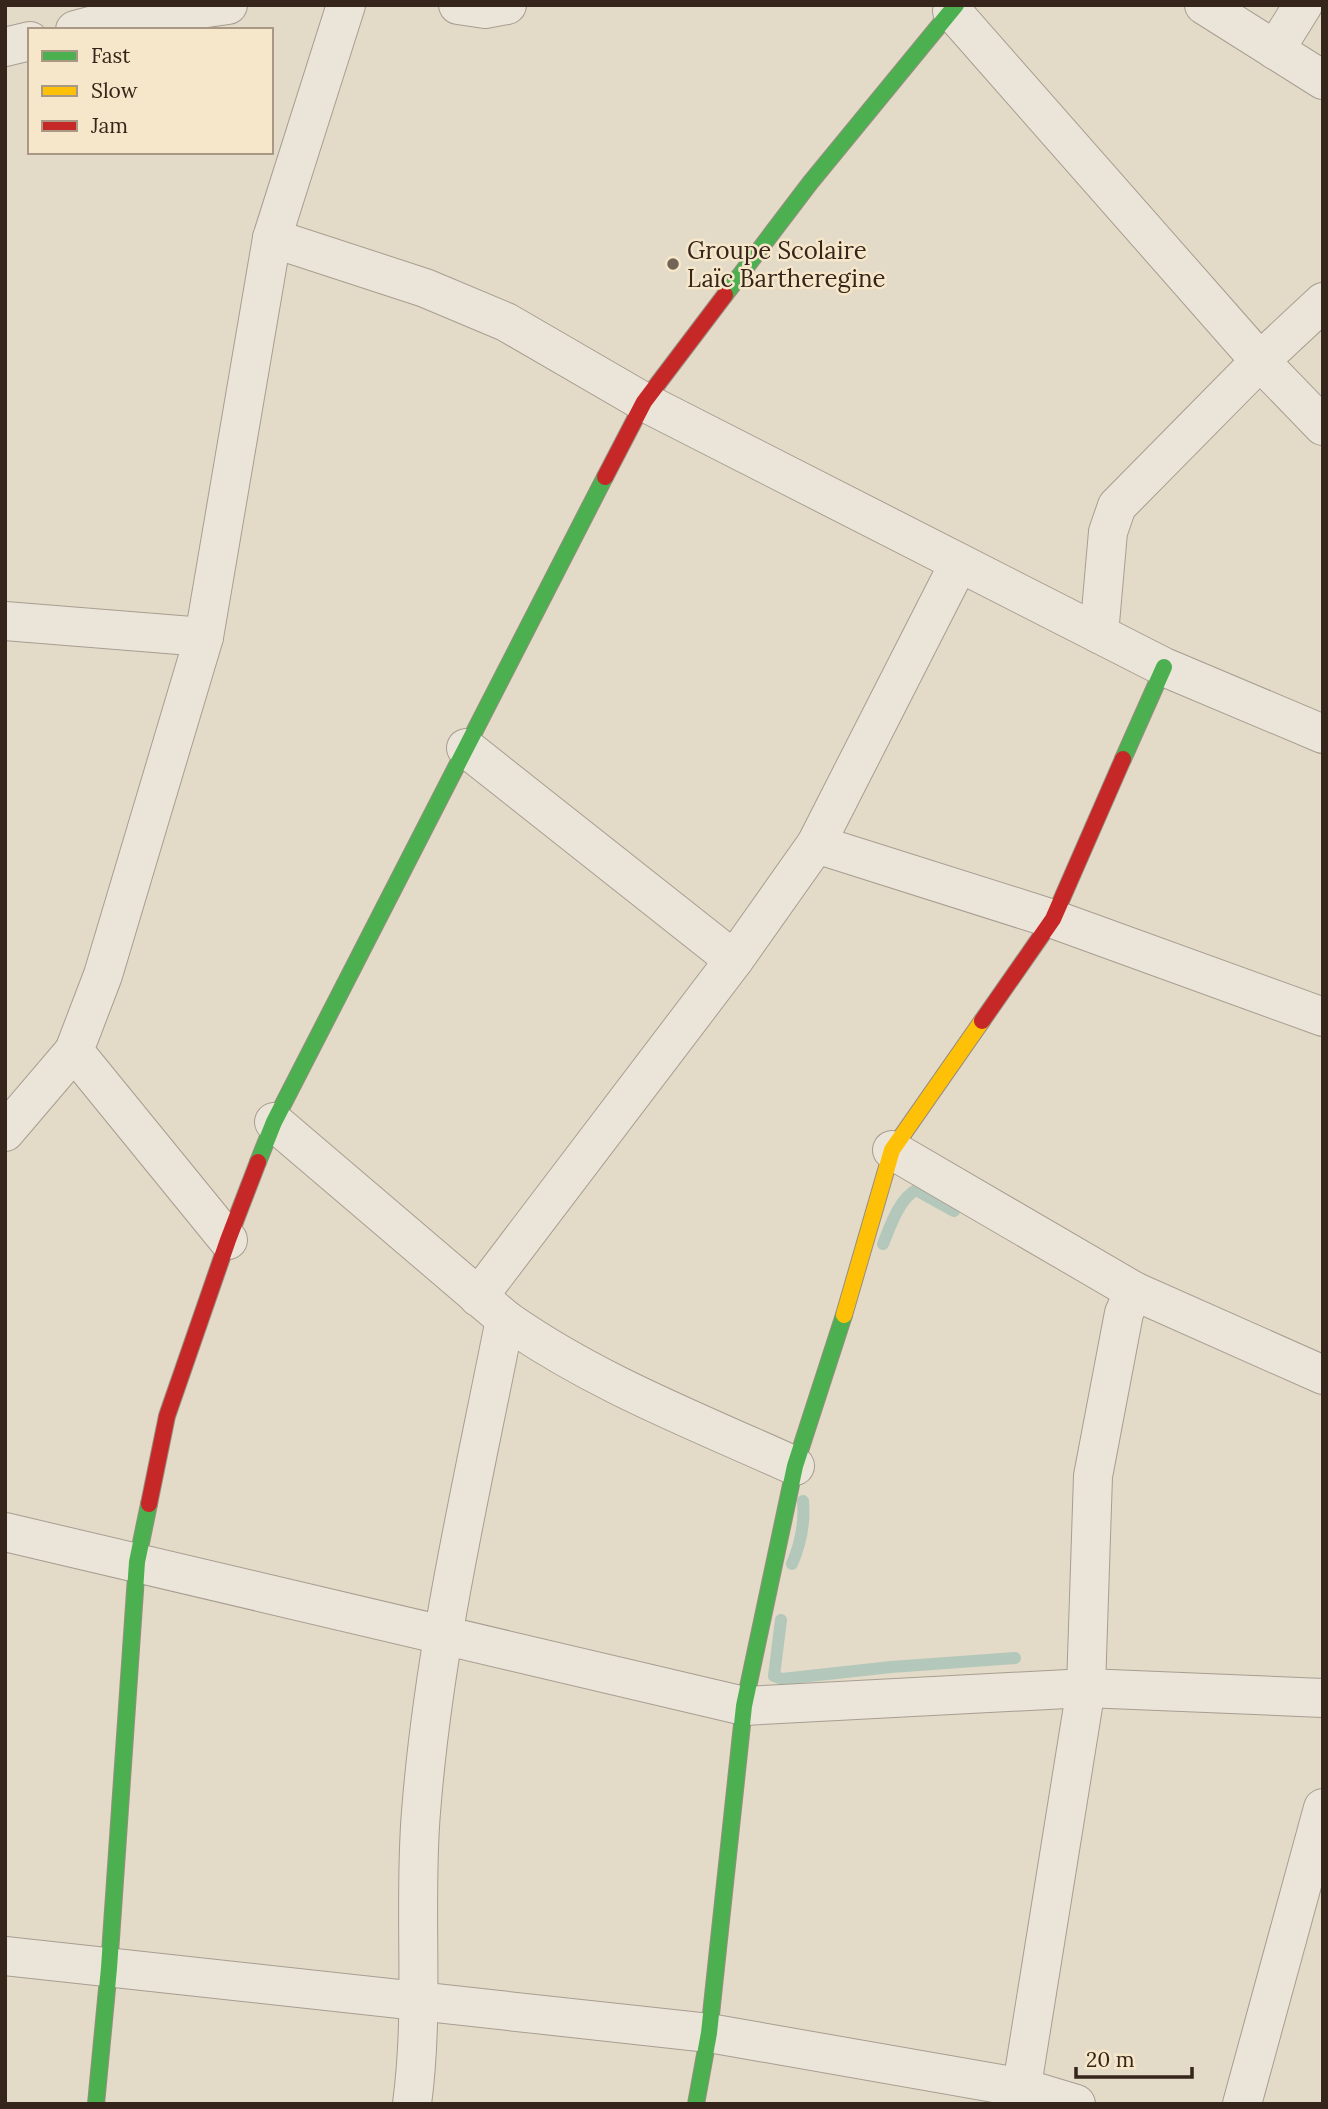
<svg xmlns="http://www.w3.org/2000/svg" width="1328" height="2109" font-family="Lora,serif">
<style>
.lines{fill:none;stroke-linecap:round;stroke-linejoin:round}
.stream{stroke:#b3c8ba;stroke-width:12}
.street-casing{stroke:#a79e91;stroke-width:40}
.fast-casing{stroke:#978e81;stroke-width:18}
.slow-casing{stroke:#978e81;stroke-width:18}
.jam-casing{stroke:#978e81;stroke-width:18}
.street{stroke:#eae4d9;stroke-width:38}
.fast{stroke:#4caf50;stroke-width:16}
.slow{stroke:#ffc107;stroke-width:16}
.jam{stroke:#c62828;stroke-width:16}
.poi-dot{fill:#726457;stroke:#f7e7ca;stroke-width:2.5}
.labels{text-anchor:middle;dominant-baseline:central;stroke-width:5;stroke-linejoin:round;paint-order:stroke}
.poi-label{font-size:24px;fill:#35251a;stroke:#f7e7ca;text-anchor:start}
</style>
<rect width="100%" height="100%" fill="#e3dac7"/>
<g class="lines">
<g class="stream">
<path d="M883,1244c7,-17 16,-45 33,-54l38,21"/>
<path d="M792,1564c9,-21 13,-41 11,-63"/>
<polyline points="781,1620 774,1676 782,1679 891,1667 1015,1658"/>
</g>
<g class="street-casing">
<g id="street">
<polyline points="458,5 485,9 507,5"/>
<polyline points="1204,5 1323,80"/>
<polyline points="952,11 1260,361 1323,426"/>
<polyline points="75,30 101,23 228,5"/>
<polyline points="5,47 30,41"/>
<polyline points="1275,50 1303,5"/>
<polyline points="272,238 425,288 506,322 644,402 1164,667 1323,734"/>
<polyline points="5,621 204,637"/>
<polyline points="1099,634 1108,532 1117,506 1260,361 1323,302"/>
<polyline points="466,748 734,960"/>
<polyline points="816,844 1053,919 1323,1017"/>
<path d="M274,1122l231,197c89,63 191,102 290,147"/>
<polyline points="5,1132 74,1051"/>
<polyline points="892,1150 1134,1291 1323,1375"/>
<polyline points="228,1240 74,1051 103,975 204,637 272,238 346,5"/>
<polyline points="478,1297 734,960 816,844 959,563"/>
<polyline points="5,1532 744,1706 1086,1688 1323,1698"/>
<polyline points="5,1956 709,2033 1023,2088 1076,2104"/>
<path d="M412,2104c13,-97 1,-195 9,-292 13,-166 52,-330 84,-493"/>
<polyline points="1019,2104 1086,1688 1093,1476 1124,1313 1134,1291"/>
<polyline points="1242,2104 1323,1808"/>
</g>
</g>
<g class="fast-casing">
<g id="fast">
<polyline points="725,295 810,183 956,5"/>
<polyline points="1123,759 1164,667"/>
<polyline points="258,1162 274,1122 605,477"/>
<polyline points="96,2104 109,1968 137,1562 149,1504"/>
<polyline points="696,2104 709,2033 744,1706 795,1466 844,1315"/>
</g>
</g>
<g class="slow-casing">
<polyline id="slow" points="844,1315 892,1150 982,1021"/>
</g>
<g class="jam-casing">
<g id="jam">
<polyline points="605,477 644,402 725,295"/>
<polyline points="982,1021 1053,919 1123,759"/>
<polyline points="149,1504 167,1416 228,1240 258,1162"/>
</g>
</g>
<use href="#street" class="street"/>
<use href="#fast" class="fast"/>
<use href="#slow" class="slow"/>
<use href="#jam" class="jam"/>
</g>
<circle class="poi-dot" cx="673" cy="264" r="7"/>
<g class="labels">
<g class="poi-label">
<text x="687" y="250">Groupe Scolaire<tspan x="687" dy="28">Laïc Bartheregine</tspan></text>
</g>
</g>
<rect width="1328" height="2109" fill="none" stroke="#35251a" stroke-width="14"/>
<rect x="28" y="28" width="245" height="126" fill="#f7e7ca" stroke="#a99984" stroke-width="2"/>
<rect x="42" y="51" width="35" height="10" fill="#4caf50" stroke="#a99984" stroke-width="2"/>
<text x="91" y="63" font-size="21" fill="#35251a">Fast</text>
<rect x="42" y="86" width="35" height="10" fill="#ffc107" stroke="#a99984" stroke-width="2"/>
<text x="91" y="98" font-size="21" fill="#35251a">Slow</text>
<rect x="42" y="121" width="35" height="10" fill="#c62828" stroke="#a99984" stroke-width="2"/>
<text x="91" y="133" font-size="21" fill="#35251a">Jam</text>
<path d="M1076 2067v10h116v-10" fill="none" stroke="#35251a" stroke-width="3.5"/>
<text x="1086" y="2067" font-size="21" fill="#35251a" stroke="#f7e7ca" stroke-width="5" paint-order="stroke">20 m</text>
</svg>
